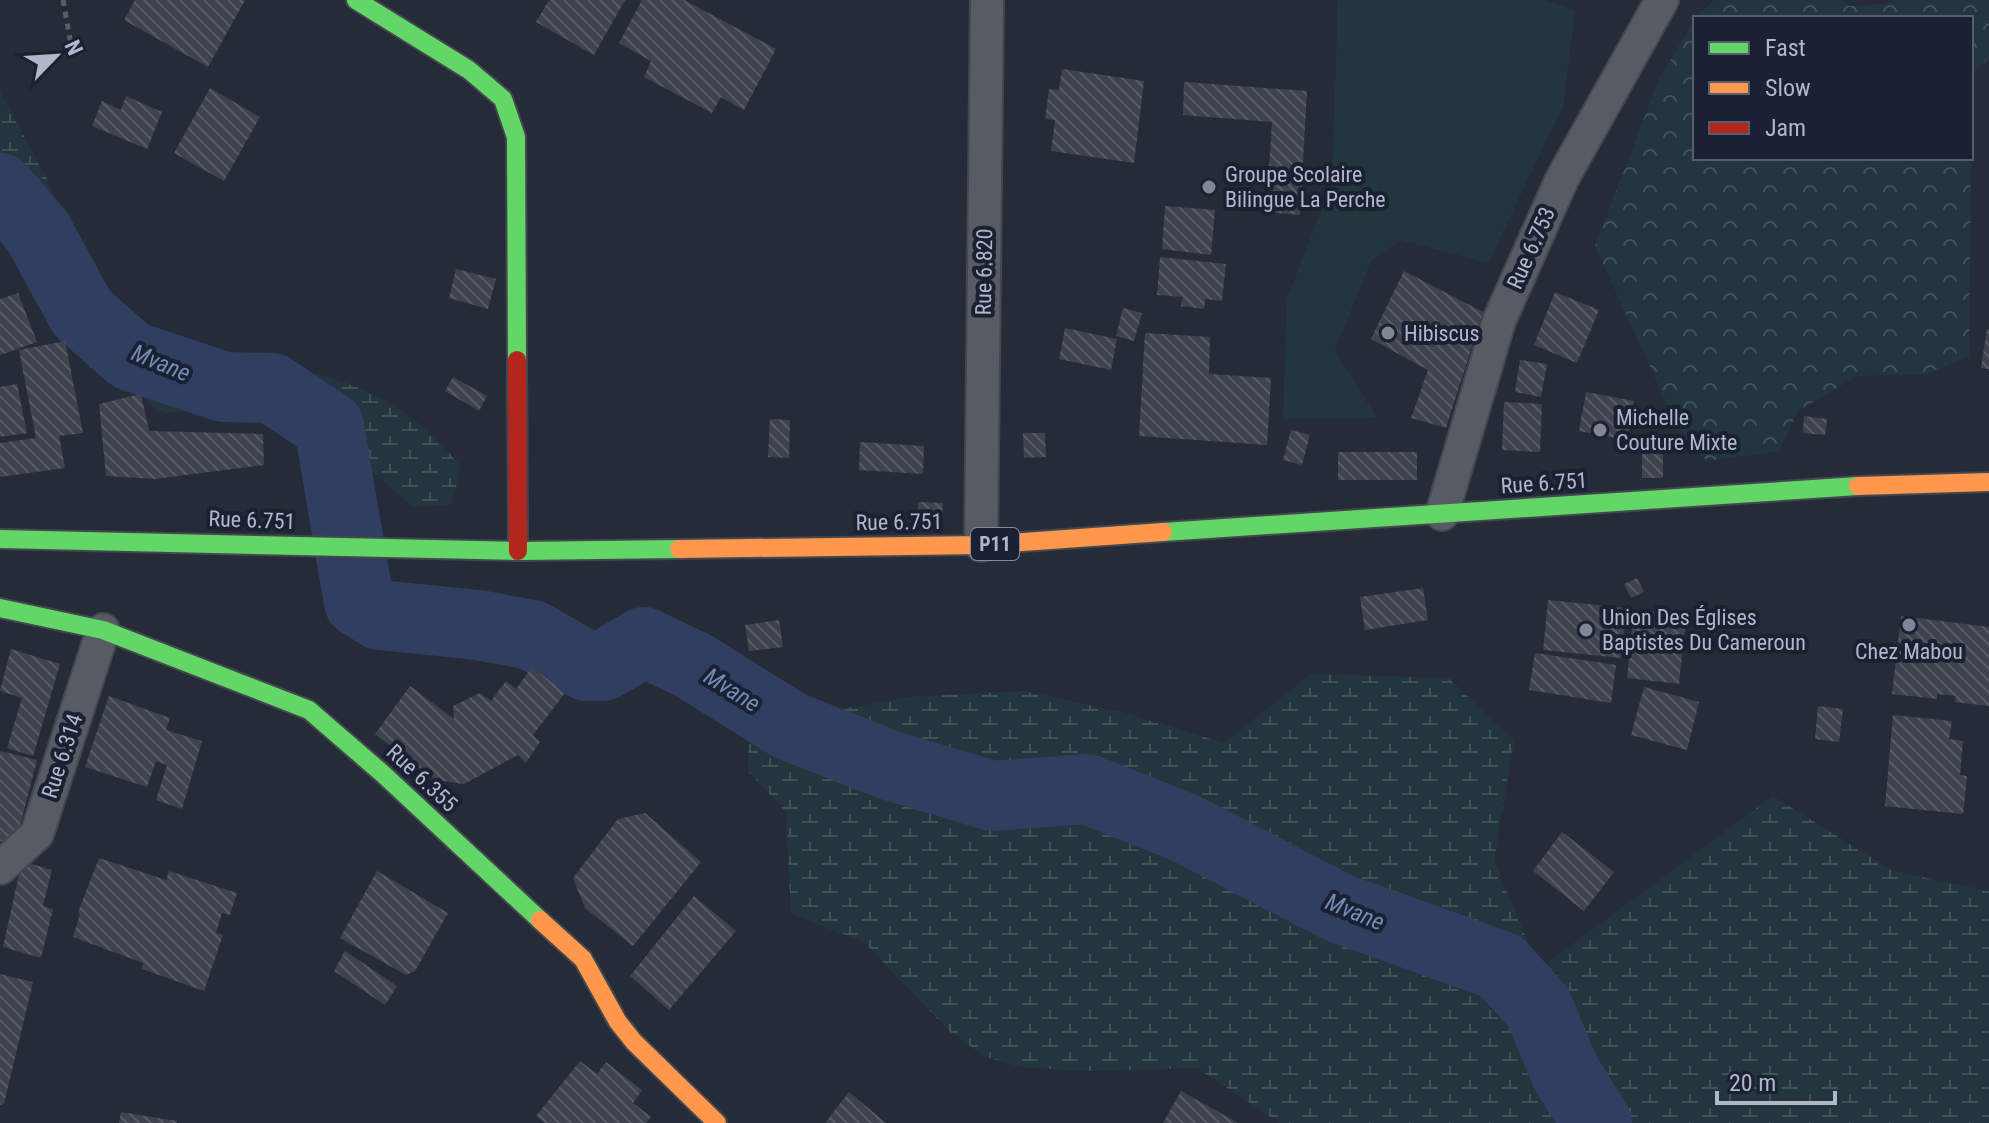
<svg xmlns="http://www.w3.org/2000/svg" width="1989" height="1123" font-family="'Roboto Condensed',sans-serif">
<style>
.grass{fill:#23363d}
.forest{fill:url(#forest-crowns)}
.wetland{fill:url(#wetland-marsh)}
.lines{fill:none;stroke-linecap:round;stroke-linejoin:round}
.river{stroke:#303f60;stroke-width:70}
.building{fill:url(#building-back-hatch)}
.street-casing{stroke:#444750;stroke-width:36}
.fast-casing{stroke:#444750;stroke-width:22}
.slow-casing{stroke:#444750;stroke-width:22}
.jam-casing{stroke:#444750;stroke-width:22}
.path{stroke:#595e67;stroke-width:5;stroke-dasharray:6 6;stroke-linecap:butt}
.street{stroke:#575b64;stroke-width:32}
.fast{stroke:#63d668;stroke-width:18}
.slow{stroke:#ff974d;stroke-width:18}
.jam{stroke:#b3261e;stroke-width:18}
.poi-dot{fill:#808696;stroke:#1a2132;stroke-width:3}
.labels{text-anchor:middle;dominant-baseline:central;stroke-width:8;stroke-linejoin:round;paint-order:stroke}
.shield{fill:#1a2132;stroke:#838a9c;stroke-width:2}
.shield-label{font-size:20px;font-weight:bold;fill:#b0b7c9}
.poi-label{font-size:22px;fill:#b0b7c9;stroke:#1a2132;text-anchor:start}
.street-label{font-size:22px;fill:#b0b7c9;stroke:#1a2132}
.water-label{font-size:24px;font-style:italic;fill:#7489b3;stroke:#1a2132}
</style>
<defs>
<pattern id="forest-crowns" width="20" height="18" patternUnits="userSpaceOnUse" patternTransform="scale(2)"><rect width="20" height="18" fill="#23363d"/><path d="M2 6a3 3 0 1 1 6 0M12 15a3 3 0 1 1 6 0" fill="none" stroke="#405158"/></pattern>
<pattern id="wetland-marsh" width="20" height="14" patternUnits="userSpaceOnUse" patternTransform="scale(2)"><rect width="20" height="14" fill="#23363d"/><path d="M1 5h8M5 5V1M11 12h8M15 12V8" fill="none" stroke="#405158"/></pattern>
<pattern id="building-back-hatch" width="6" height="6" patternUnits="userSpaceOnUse" patternTransform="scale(2)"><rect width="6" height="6" fill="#3e434d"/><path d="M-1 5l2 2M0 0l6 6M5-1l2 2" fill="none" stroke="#575c65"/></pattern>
</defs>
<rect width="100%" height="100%" fill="#262c37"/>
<polygon class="grass" points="1338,0 1546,0 1575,10 1563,106 1488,263 1401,240 1371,261 1335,350 1377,418 1283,419 1287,299 1332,183"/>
<g class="forest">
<polygon points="1714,0 1842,0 1849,6 1886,4 1894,0 1989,0 1989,59 1972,73 1971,132 1971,18 1696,18"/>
<polygon points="1695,20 1695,158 1971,158 1969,356 1927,374 1857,376 1798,411 1779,451 1707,461 1682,437 1595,246 1660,77"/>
</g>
<g class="wetland">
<path d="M0,92l48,88 49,123c15,20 60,63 83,71 22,8 44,-5 66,-6 84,-4 164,32 215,99l-10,38 -38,2 -56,-49 -51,-16 -35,-29 -27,-6 -79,6 -7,-3 -37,-36 -33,-7 -26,-42 -33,-33 -29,-62z"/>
<polygon points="1311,674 1448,678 1514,740 1494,861 1539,969 1773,796 1893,871 1989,891 1989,1123 1280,1123 1197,1068 1080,1071 1021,1067 986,1057 950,1032 864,942 791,914 786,812 748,771 750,679 786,703 832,711 911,697 1024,691 1126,713 1224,743"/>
</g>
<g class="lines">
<polyline class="river" points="0,188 38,232 82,313 131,356 224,387 272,388 329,426 359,602 380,615 478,625 532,635 587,666 603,666 644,642 694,666 790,726 892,766 992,796 1087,789 1185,828 1339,908 1501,966 1538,1007 1566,1074 1597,1123"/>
</g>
<g class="building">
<polygon points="135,0 245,0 208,67 124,20"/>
<polygon points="549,0 625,0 594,55 536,22"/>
<polygon points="642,0 684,0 776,49 744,110 721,97 712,113 644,77 651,61 619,43"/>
<polygon points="1062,69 1144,81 1134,163 1051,151 1055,120 1045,119 1049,89 1059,90"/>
<polygon points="1184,82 1307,91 1300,215 1266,212 1272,122 1183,115"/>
<polygon points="210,88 260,117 224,181 174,153"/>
<polygon points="126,96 162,112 147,149 92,126 102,101 121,110"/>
<polygon points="1165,206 1215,210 1211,255 1162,249"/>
<polygon points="1160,257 1226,264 1222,301 1205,299 1204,309 1181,306 1183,297 1157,295"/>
<polygon points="456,269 496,279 488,309 449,298"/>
<polygon points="1404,271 1483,312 1446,428 1411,418 1428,370 1371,339"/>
<polygon points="1555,292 1599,310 1577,363 1534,345"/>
<polygon points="18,293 37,342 0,355 0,299"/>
<polygon points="1123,308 1142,313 1134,341 1116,336"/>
<polygon points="1065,328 1117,339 1111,370 1059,359"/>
<polygon points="1987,329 1989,329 1989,369 1981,368"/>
<polygon points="1145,333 1210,337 1209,374 1271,378 1267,445 1139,436"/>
<polygon points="65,341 83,433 59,436 65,468 0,477 0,443 36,438 19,350"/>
<polygon points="1520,360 1547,364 1541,397 1515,392"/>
<polygon points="453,377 487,396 479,411 445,391"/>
<polygon points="17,384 27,433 0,437 0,387"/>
<polygon points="1586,392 1634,401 1627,440 1579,431"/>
<polygon points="141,394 149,431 263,434 264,465 155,479 106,476 99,404"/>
<polygon points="1504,402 1542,404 1540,452 1502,450"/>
<polygon points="1804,416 1827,419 1825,435 1803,433"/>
<polygon points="770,419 790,420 789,458 768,457"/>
<polygon points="1291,430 1310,435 1302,465 1283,460"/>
<polygon points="1023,433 1045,433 1046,457 1024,458"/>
<polygon points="860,442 924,446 923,474 859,470"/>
<rect x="1642" y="448" width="21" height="30"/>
<rect x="1338" y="452" width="79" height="28"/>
<polygon points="918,502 943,503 942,517 918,516"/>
<polygon points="1637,578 1644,592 1631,598 1624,584"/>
<polygon points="1423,588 1428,620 1365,630 1360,597"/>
<polygon points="1548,600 1626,608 1621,658 1543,650"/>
<polygon points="1634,609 1673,614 1672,625 1685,627 1679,684 1627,678"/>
<polygon points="1901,616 1989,627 1989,706 1955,702 1956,696 1937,694 1937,699 1892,694"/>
<polygon points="779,620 783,647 749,651 745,625"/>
<polygon points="11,649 60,664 33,756 7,748 22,698 0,691"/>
<polygon points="1535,653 1616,665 1611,703 1529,690"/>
<polygon points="532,667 565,693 533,735 540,742 526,763 518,755 464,784 435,780 375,734 410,686 454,719 453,706 480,693 491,701 506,681 516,689"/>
<polygon points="1644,687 1699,702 1687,750 1631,735"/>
<polygon points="109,696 170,718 166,730 202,741 182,809 156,800 167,765 156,761 147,787 85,767"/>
<polygon points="1818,706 1843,709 1839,742 1815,739"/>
<polygon points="1893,715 1952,721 1949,739 1963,741 1960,775 1967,776 1963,814 1885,806"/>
<polygon points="0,751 37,760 15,845 0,841"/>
<polygon points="645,813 701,862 633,946 585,908 573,878 618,819"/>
<polygon points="1562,832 1614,872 1584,911 1533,871"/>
<polygon points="99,858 166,880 169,871 237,893 230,915 222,913 216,933 223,935 204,991 142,969 143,963 73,937 80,914 78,912"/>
<polygon points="22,861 52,870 43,906 53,909 41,958 3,947"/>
<polygon points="377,871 448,913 415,971 406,975 340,938"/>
<polygon points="694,896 736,931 669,1010 630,976"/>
<polygon points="345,951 397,986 385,1005 334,971"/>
<polygon points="0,974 33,982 4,1104 0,1105"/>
<polygon points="580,1061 597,1074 606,1062 642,1090 633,1103 651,1117 646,1123 545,1123 536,1116"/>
<polygon points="1181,1091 1238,1123 1163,1123"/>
<polygon points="849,1092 886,1123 825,1123"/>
<polygon points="121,1112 177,1121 177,1123 119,1123"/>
</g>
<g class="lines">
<g class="street-casing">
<g id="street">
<polyline points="1442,514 1499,321 1562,179 1662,0"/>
<polyline points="981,545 987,0"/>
<polyline points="0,868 37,834 103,630"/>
</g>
</g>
<g class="fast-casing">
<g id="fast">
<polyline points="356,0 469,70 503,99 516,137 517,360"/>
<polyline points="1163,532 1858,486"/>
<polyline points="0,539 518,551 679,549"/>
<polyline points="0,608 103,630 309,710 383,774 540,920"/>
</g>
</g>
<g class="slow-casing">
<g id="slow">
<polyline points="1858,486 1989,482"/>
<polyline points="679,549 981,545 1163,532"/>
<polyline points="540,920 583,959 618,1022 634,1042 717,1123"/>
</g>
</g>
<g class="jam-casing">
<polyline id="jam" points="517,360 518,551"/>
</g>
<polyline class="path" points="63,0 71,44"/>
<use href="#street" class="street"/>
<use href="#fast" class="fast"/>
<use href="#slow" class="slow"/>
<use href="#jam" class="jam"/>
</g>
<g class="poi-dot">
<circle cx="1209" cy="187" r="8"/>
<circle cx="1388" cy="333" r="8"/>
<circle cx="1600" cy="430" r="8"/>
<circle cx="1909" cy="625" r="8"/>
<circle cx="1586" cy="630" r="8"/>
</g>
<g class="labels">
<rect class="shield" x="971" y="528" width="48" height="32" rx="6"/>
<g class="shield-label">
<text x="995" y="544">P11</text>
</g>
<g class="poi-label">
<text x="1225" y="174">Groupe Scolaire<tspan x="1225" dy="25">Bilingue La Perche</tspan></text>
<text x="1404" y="333">Hibiscus</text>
<text x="1616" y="417">Michelle<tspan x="1616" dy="25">Couture Mixte</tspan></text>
<text x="1602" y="617">Union Des Églises<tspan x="1602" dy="25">Baptistes Du Cameroun</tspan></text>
<text x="1909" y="651" text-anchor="middle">Chez Mabou</text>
</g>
<g class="street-label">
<text transform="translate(1531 248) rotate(-66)">Rue 6.753</text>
<text transform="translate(984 272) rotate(-89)">Rue 6.820</text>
<text transform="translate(1544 483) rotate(-4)">Rue 6.751</text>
<text transform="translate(252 520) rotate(2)">Rue 6.751</text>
<text transform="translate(899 522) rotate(-1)">Rue 6.751</text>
<text transform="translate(62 756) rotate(-72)">Rue 6.314</text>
<text transform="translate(422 778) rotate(43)">Rue 6.355</text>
</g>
<g class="water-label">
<text transform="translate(161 363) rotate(22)">Mvane</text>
<text transform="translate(732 690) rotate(32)">Mvane</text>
<text transform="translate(1355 912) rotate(22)">Mvane</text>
</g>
</g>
<rect x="1693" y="16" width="280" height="144" fill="#1a2132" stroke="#565d6e" stroke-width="2"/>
<rect x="1709" y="42" width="40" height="12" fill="#63d668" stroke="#565d6e" stroke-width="2"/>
<text x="1765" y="56" font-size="24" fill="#b0b7c9">Fast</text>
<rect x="1709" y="82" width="40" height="12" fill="#ff974d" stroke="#565d6e" stroke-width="2"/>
<text x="1765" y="96" font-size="24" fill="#b0b7c9">Slow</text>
<rect x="1709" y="122" width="40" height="12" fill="#b3261e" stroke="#565d6e" stroke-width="2"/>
<text x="1765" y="136" font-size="24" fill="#b0b7c9">Jam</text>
<g transform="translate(56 56) rotate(65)" stroke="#1a2132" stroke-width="6" paint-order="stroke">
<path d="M0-6L14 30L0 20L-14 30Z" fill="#b0b7c9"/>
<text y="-12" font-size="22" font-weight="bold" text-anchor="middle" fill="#b0b7c9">N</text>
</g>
<path d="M1717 1091v12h118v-12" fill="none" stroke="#b0b7c9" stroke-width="4"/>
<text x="1729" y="1091" font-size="24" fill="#b0b7c9" stroke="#1a2132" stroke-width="6" paint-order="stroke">20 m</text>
</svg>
